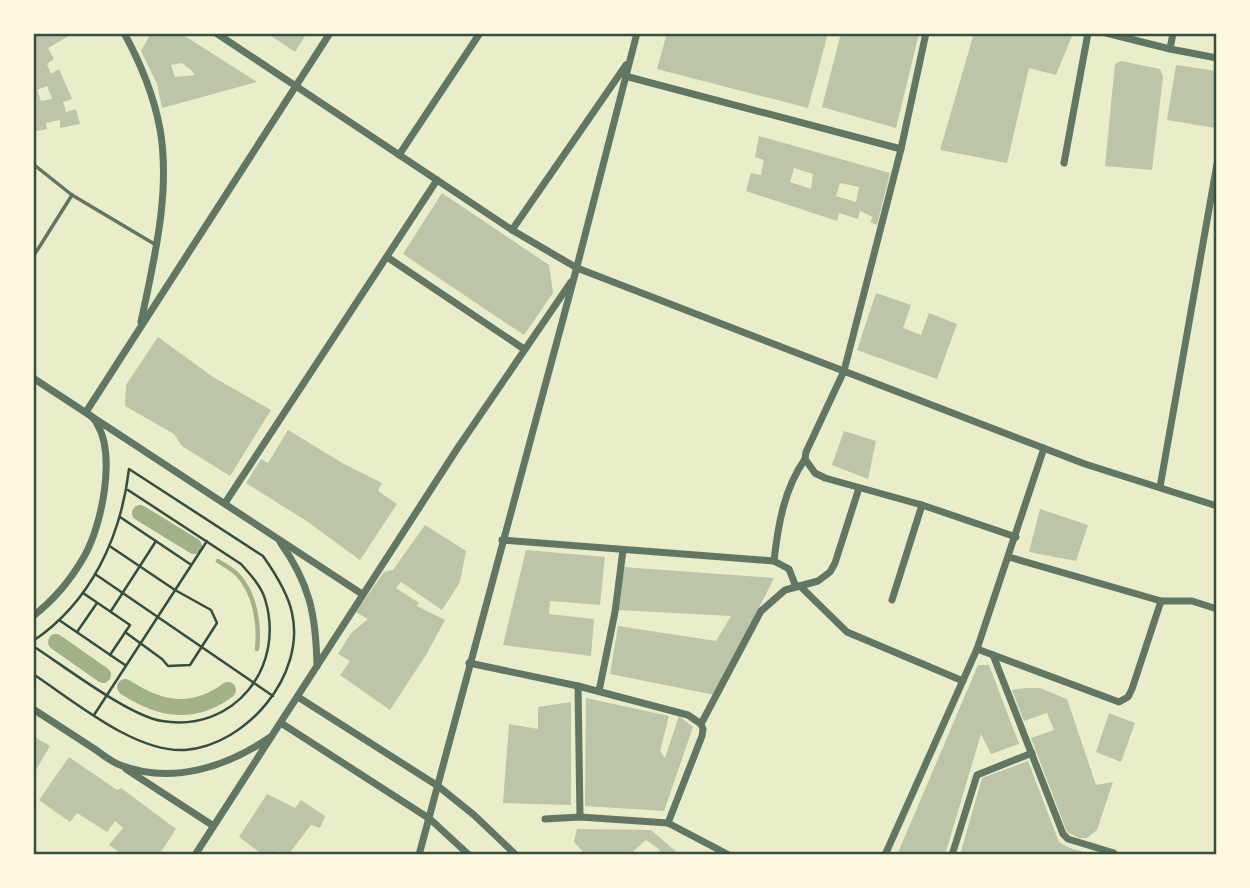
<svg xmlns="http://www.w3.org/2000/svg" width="1250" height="888" font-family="'Varela Round',sans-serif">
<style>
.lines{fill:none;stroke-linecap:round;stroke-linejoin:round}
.stream{stroke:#a3b18a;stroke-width:4.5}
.canal{stroke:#a3b18a;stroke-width:16}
.building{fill:#bcc5a7;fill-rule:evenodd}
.path{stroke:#344e41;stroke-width:2.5}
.service{stroke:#617663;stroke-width:3.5}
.minor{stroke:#617663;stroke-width:7}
.neatline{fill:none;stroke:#344e41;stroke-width:2.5}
</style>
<rect width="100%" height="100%" fill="#e9edc9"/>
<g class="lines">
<path class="stream" d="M218,561c6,4 14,8 19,13 18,19 23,50 20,75"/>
<g class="canal">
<polyline points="140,513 194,546"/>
<polyline points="56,642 103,675"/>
<path d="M125,687c35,23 68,29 103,3"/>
</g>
</g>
<g class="building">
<path d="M74,33l-26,15 6,11 -7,5 4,10 8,-5 13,30 -9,3 3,10 10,-3 4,15 -20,4v-8l-14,3 1,6 -14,3v-95l5,-4zM47,86l5,13 -11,2 -4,-11z"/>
<path d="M151,33h29l77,49 -95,26 -5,-24 -16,-33zM182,63l9,7 4,5 -20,2 -4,-12z"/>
<polygon points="267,33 307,33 295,52"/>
<polygon points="667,33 828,33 808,108 657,69"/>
<polygon points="841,33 919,33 896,128 822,107"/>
<polygon points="974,33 1059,33 1072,36 1056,75 1029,68 1007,163 940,150"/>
<polygon points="1121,61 1160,69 1163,77 1152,170 1105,166 1115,64"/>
<polygon points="1176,65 1217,71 1215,128 1167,120"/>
<path d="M759,136l131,37 -13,52 -7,-3 3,-5 -13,-6 -2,8 -19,-6 -2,8 -91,-30 5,-18 10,2 3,-15 -9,-3zM794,168l19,6 -2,15 -21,-7zM840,183l19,4 -3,15 -20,-6z"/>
<polygon points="442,193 549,265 553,293 524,335 403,254"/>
<polygon points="876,293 911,305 903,328 911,331 921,335 929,313 957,324 937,379 857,350"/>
<polygon points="158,337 213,377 271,410 230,476 182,446 174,434 125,406 126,385"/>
<polygon points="288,430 344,464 382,483 378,491 397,504 360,560 308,522 246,483 261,459 268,463"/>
<polygon points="844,431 876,441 868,479 832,465"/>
<polygon points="1040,509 1088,525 1076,561 1029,552"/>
<polygon points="425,525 466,551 460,582 442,610 401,582 396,588 419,603 417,606 445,620 426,655 390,710 340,675 350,661 338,654 351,633 368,619 356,612 384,572 393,570"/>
<polygon points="526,550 605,557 600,605 550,601 549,614 594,619 591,656 503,645"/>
<polygon points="623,567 774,578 715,695 610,674 618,626 716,641 731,616 618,610"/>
<polygon points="978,665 989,665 1019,744 991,754 981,734 945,855 897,855"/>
<polygon points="1025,688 1040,688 1067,699 1096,785 1113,782 1097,830 1087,838 1079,838 1067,832 1031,738 1054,730 1047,713 1024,721 1012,690"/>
<polygon points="586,698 669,716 660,751 665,758 679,716 693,727 664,811 585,806"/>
<polygon points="571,702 571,805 503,803 509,724 538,729 538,707"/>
<polygon points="1109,713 1135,723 1121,762 1096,752"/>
<polygon points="33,736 50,746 33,775"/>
<polygon points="69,757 117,790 121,788 176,829 159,855 123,855 109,845 123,828 115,821 107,832 77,813 70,822 39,800"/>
<polygon points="1028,761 1059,842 1070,848 1094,855 960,855 982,778"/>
<polygon points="267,794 295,808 301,800 325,816 320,828 311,825 288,855 279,851 277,855 263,855 239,837"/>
<polygon points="577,829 651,830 680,855 658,855 660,850 646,840 629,855 586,855 574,842"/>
</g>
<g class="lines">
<g class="path">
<polyline points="120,517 190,564"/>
<polyline points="111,547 175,590 211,610 217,623 190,665 168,666 162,659 125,632"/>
<polyline points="95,574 273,696"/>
<polyline points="83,593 130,625 110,655"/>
<polyline points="111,611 156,541"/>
<polyline points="59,620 125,665"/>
<polyline points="77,632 97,603"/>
<path d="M33,641c58,-39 88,-104 96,-172l134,87c12,17 25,37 29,57 14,62 -45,132 -107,137 -50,3 -111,-49 -152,-76"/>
<path d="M33,646c31,20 96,70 129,75 72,12 124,-54 103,-122 -4,-13 -15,-25 -24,-35l-113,-74"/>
<polyline points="94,715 207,541"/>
</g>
<g class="service">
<polyline points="33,164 72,195 156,245"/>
<polyline points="33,257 72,195"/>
</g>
<g class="minor">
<path d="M124,33c16,29 30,64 36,96 11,63 -6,131 -19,193"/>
<polyline points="216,33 512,230 577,268 1085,464 1217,506"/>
<polyline points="926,33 901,149 844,371 806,452 805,459 815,473 825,478 922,505 1016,537"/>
<polyline points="1106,33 1170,49 1217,58"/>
<polyline points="1170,49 1173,33"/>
<polyline points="625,76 901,149"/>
<polyline points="399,155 480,33"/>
<polyline points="1064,163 1088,33"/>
<polyline points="512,230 626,65"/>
<polyline points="387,257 524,349"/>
<polyline points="33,378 362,594"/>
<polyline points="1160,487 1217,164"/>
<polyline points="225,503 437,180"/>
<polyline points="502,540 774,561 789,569 796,587"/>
<path d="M280,542c30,42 36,73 37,124"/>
<polyline points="1009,557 1161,601 1192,601 1217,609"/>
<path d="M774,561c4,-36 10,-72 31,-102"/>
<polyline points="800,586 847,632 963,681"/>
<polyline points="892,600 922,505"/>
<path d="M33,616c21,-16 39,-38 52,-61 17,-31 31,-100 12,-131 -2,-5 -7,-9 -11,-12l244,-379"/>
<polyline points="977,649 1119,702 1128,697 1132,689 1161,601"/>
<polyline points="993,655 1063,834 1068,839 1114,853 1114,855"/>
<polyline points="469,663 578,686 688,715 701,724 703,729 702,736 668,823"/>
<polyline points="578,686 580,817"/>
<polyline points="599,691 615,612 623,550"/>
<polyline points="298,697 438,786 474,815 516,855"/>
<path d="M33,709c20,13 40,26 60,39 8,5 18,14 27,17 52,20 106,2 149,-27"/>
<polyline points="281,723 430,819 469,855"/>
<polyline points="701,724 761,611 785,590 818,581 830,572 835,563 859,488"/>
<polyline points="126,769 212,825"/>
<polyline points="545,819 580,817 668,823 729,855"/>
<polyline points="195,855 457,449 571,282"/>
<polyline points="419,855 574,278 637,33"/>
<polyline points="885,855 977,649 1044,448"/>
<polyline points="952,855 977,775 1032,753"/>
</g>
</g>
<rect width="1250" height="888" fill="none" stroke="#fefae0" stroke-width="70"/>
<rect x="35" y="35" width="1180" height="818" class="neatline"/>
</svg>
